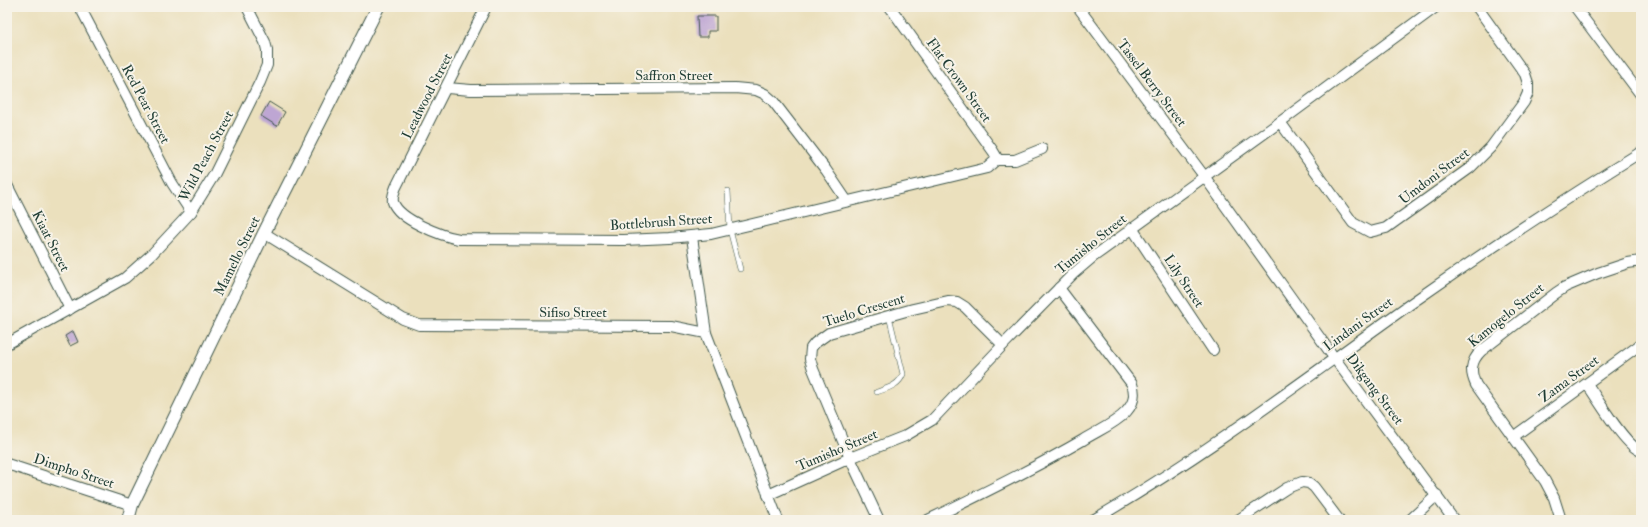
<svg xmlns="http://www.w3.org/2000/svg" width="1648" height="527" font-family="'IM FELL Double Pica',serif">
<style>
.building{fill:#bea6d3}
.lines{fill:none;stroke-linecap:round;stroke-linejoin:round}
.service-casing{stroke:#3e5549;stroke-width:6}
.minor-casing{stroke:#3e5549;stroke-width:12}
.tertiary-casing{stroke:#3e5549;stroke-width:14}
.service{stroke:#fff;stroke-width:5}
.minor{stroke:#fff;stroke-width:10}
.tertiary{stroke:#fff;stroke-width:12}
.labels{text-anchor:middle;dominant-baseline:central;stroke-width:4;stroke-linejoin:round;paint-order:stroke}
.street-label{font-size:14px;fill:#1f3d34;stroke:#f7f3e8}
</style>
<rect width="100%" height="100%" fill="#f7f3e8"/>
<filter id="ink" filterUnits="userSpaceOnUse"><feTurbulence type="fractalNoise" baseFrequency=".025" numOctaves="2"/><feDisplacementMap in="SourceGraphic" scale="8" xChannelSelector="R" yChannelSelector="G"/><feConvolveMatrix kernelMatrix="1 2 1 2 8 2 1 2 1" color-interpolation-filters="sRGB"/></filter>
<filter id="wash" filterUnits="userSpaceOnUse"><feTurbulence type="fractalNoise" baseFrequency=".012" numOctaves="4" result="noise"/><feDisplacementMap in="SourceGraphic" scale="16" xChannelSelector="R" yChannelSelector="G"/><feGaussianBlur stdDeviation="0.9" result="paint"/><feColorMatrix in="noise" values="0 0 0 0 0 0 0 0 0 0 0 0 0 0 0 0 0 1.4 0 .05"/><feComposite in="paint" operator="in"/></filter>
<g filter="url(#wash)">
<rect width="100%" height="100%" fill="#ebe0bd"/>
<g id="blocks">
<g class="building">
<polygon points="697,16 716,16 716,31 708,31 708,37 698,37"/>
<polygon points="269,102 285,112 277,126 261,116"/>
<polygon points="73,331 78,342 70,346 65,336"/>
</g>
</g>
</g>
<g filter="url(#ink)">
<use href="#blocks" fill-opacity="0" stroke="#3e5549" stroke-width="1"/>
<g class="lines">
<g class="service-casing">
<g id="service">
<polyline points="728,191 730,230 740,269"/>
<path d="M877,392c10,-4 22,-6 26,-18l-14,-58"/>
</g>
</g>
<g class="minor-casing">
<g id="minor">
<polyline points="80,7 172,183 191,212"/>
<path d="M486,7l-90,180c-2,5 -4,10 -3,15 6,18 49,34 66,37l165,1 46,-2 41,-4 276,-66 9,-8v-4l-3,-5 -103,-144"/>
<polyline points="1078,7 1204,176 1335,359 1454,520"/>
<polyline points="1575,7 1641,95"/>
<polyline points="447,88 471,90 735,88 756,90 765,94 773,101 826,170 847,201"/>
<polyline points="1280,122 1353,223 1370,232 1386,228 1470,168 1491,147 1524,102 1528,93 1528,83 1525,74 1477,7"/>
<polyline points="996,160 1015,160 1042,149"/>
<polyline points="7,185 70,309"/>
<polyline points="1132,228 1213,350"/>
<polyline points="264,233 403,319 419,325 671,326 706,333 778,520"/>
<polyline points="692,237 706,333"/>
<polyline points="7,344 125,278 152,254 191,212 214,175 260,82 267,65 267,50 265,42 247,7"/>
<path d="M1587,384c11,15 38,62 54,67"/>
<polyline points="1513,437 1641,344"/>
<polyline points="7,464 132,505"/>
<polyline points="768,495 850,458 905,436 932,420 1003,345 1073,274 1093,257 1280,122 1436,7"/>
<polyline points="879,520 850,458 813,369 810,359 811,348 815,343 829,333 913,309 948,301 957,302 965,307 1003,345"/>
<path d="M928,520c52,-25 105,-51 155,-80 14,-9 32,-16 43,-28 8,-9 10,-17 6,-28l-73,-96"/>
<path d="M1093,520c113,-65 217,-145 323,-220 74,-52 149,-101 225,-148"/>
<polyline points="1238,520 1287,488 1302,482 1309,483 1314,487 1339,520"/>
<polyline points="1410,520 1437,495"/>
<path d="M1561,520l-7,-22 -9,-17 -69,-96c-6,-13 -6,-23 5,-34l75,-58 9,-6 33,-14 30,-10 13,-2"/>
</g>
</g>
<g class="tertiary-casing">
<polyline id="tertiary" points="128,520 132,505 264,233 378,7"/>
</g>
<use href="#service" class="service"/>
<use href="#minor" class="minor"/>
<use href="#tertiary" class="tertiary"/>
</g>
</g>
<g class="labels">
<g class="street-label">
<text x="674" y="75">Saffron Street</text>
<text transform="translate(959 80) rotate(54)">Flat Crown Street</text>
<text transform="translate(1152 83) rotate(53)">Tassel Berry Street</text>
<text transform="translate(427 96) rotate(-63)">Leadwood Street</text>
<text transform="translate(146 104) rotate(62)">Red Pear Street</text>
<text transform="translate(206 156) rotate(-62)">Wild Peach Street</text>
<text transform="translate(1434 176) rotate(-37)">Umdoni Street</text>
<text transform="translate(661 222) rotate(-4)">Bottlebrush Street</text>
<text transform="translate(51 241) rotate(63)">Kiaat Street</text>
<text transform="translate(1091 244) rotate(-39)">Tumisho Street</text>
<text transform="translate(237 256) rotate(-64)">Mamello Street</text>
<text transform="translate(1184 281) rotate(56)">Lily Street</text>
<text transform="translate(864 310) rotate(-17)">Tuelo Crescent</text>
<text x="573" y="312">Sifiso Street</text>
<text transform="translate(1506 315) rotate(-39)">Kamogelo Street</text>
<text transform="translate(1358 324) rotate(-36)">Lindani Street</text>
<text transform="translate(1569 379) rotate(-36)">Zama Street</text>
<text transform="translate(1375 389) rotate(53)">Dikgang Street</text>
<text transform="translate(837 450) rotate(-23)">Tumisho Street</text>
<text transform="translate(74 471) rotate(18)">Dimpho Street</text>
</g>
</g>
<rect width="1648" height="527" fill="none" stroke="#f7f3e8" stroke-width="24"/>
</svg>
